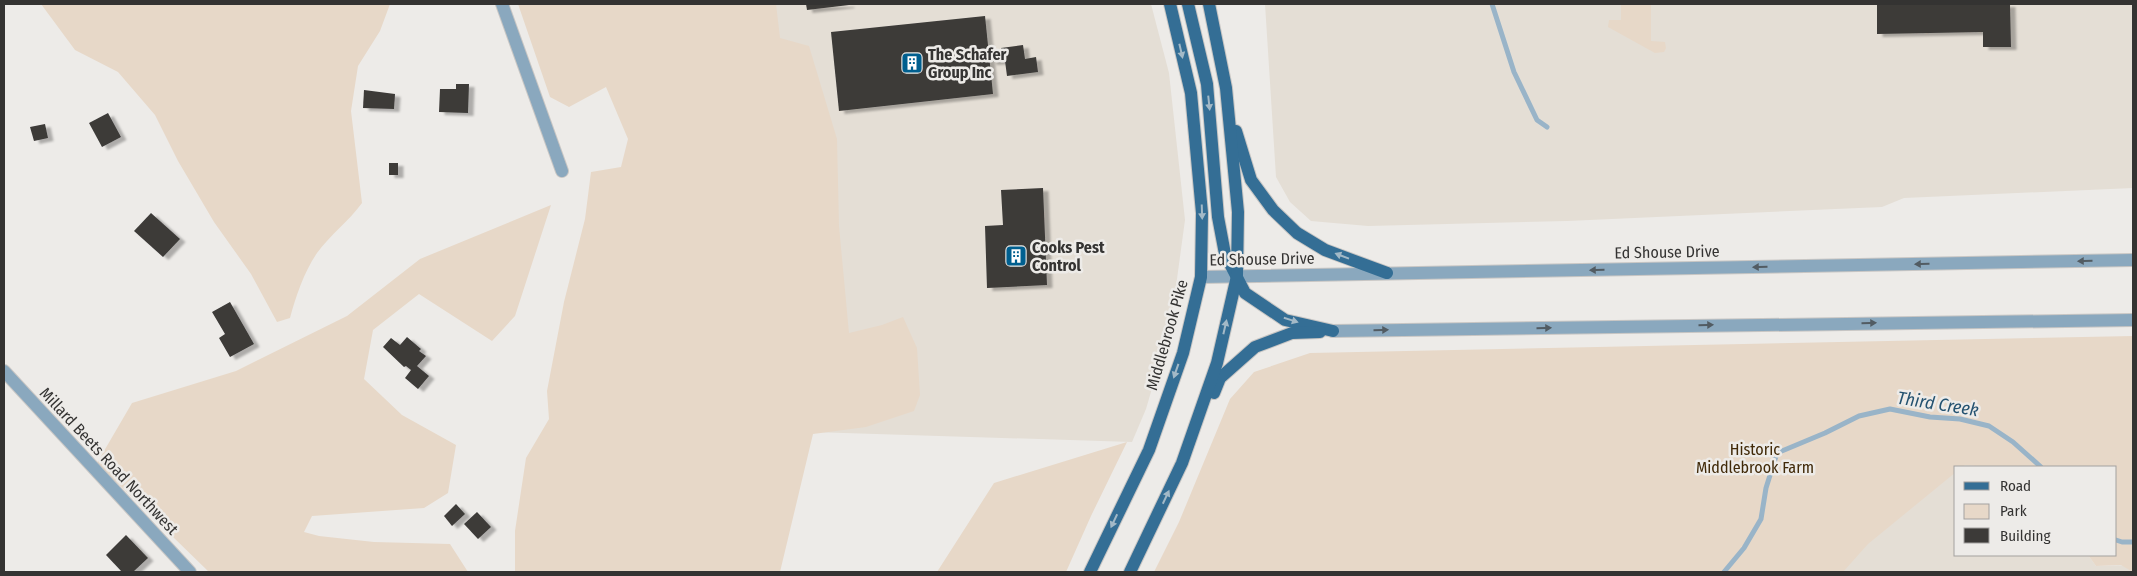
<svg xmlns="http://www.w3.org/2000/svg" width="2137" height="576" font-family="'Fira Sans Condensed',sans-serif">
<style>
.built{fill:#e4ded5}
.green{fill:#e7d8c8}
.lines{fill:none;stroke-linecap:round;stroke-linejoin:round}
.stream{stroke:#99b4c8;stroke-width:5}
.building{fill:#3c3a38;filter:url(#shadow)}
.minor-casing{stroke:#c8c6c4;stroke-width:14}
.major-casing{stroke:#c8c6c4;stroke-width:14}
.minor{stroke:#8aa8be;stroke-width:12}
.major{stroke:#346e95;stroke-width:12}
.oneway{fill:#a3b9c7}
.oneway2{fill:#525c63}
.labels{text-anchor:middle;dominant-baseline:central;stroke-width:5;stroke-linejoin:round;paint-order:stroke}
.poi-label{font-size:16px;font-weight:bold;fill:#343332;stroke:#edebe8;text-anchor:start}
.street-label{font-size:16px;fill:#343332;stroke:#edebe8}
.park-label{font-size:16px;fill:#402908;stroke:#edebe8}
.water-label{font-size:18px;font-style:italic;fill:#245270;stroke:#edebe8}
</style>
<defs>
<filter id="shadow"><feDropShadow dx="5.5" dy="3" stdDeviation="1" flood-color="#0004"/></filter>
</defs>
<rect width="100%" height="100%" fill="#edebe8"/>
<g class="built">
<polygon points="707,4 1151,4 1169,73 1185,220 1171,323 1146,409 1132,442 781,431"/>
<polygon points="1265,4 2133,4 2133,188 1904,198 1882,207 1567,221 1368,226 1311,221 1290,202 1276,177"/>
<polygon points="1976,436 2009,467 1956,467 1956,555 2088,555 2096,566 2133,565 2133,572 1819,572"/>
</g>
<g class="green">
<path d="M41,4h349l-10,27 -22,35 -7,45 11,92c-13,18 -32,32 -45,50 -13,19 -21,43 -27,65l-13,4 -26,-48 -37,-52 -36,-61 -23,-46 -37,-43 -43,-22z"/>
<polygon points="518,4 776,4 780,38 809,46 837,139 839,226 849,333 882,325 903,317 917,348 920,395 914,411 866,427 813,434 780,572 515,572 515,531 526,458 549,419 547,391 564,302 585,219 591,172 621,167 628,139 606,87 569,107 550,97"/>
<polygon points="1621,4 1651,4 1651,41 1665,42 1666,48 1664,52 1655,53 1608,27 1609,20 1621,20"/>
<polygon points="551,205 515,316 492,341 419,294 373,330 364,379 402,415 456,445 448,493 424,508 312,516 304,532 319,536 374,542 450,544 468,572 209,572 97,463 132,403 236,371 347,316 420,259"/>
<polygon points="2133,336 2133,572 2121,565 2096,566 2088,555 2116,555 2116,467 1989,467 1965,465 1962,467 1956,467 1956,472 1868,544 1843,572 1154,572 1179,522 1230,399 1254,372 1310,353"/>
<polygon points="1127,442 1091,516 1066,572 937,572 994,483"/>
</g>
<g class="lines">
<g class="stream">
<polyline points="1492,4 1514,72 1537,120 1547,127"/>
<polyline points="2116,540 2122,542 2133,542"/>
<polyline points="1724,572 1744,548 1761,519 1766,488 1777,453 1825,433 1859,416 1890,409 1930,417 1960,419 1989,426 2013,442 2041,467"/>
</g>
</g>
<g class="building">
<polygon points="806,4 849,4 849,5 807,10"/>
<polygon points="1877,4 2010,4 2011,47 1983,47 1983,32 1877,34"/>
<polygon points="985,16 993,94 839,111 831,32"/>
<polygon points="1023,45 1025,59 1036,57 1038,72 1007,76 1005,61 991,62 991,56 1002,55 1001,48"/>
<polygon points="456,84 469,84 468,113 439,112 440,89 456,89"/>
<polygon points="364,90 395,94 394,109 363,108"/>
<polygon points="108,113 121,137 102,147 89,123"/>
<polygon points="45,124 48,138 34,141 30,127"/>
<rect x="389" y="163" width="9" height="12"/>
<polygon points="1043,188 1047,285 987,288 985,226 1003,225 1001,190"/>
<polygon points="151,213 180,239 163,257 134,231"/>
<polygon points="230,302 254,344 230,357 219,338 225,334 212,312"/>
<polygon points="407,337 421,349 419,351 426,356 417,366 429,376 418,389 405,378 411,370 406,366 404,367 383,347 391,338 400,345"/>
<polygon points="456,504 465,514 452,526 444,516"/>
<polygon points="477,512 491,527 478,539 464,524"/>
<polygon points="126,535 148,558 133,572 122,572 106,555"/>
</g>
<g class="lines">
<g class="minor-casing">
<g id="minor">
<polyline points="502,4 562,171"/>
<polyline points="1201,277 2133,260"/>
<polyline points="1333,331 2133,320"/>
<polyline points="4,371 190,572"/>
</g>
</g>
<g class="major-casing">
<g id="major">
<polyline points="1188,4 1207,84 1218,217 1225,254 1245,293 1285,320 1333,331"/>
<polyline points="1236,131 1251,180 1273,210 1297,233 1325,250 1387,273"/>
<polyline points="1214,393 1220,378 1255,347 1292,333 1320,332"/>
<polyline points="1090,572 1149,450 1183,353 1201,277 1202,213 1191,93 1170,4"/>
<polyline points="1130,572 1182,463 1217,363 1237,276 1238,212 1226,88 1209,4"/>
</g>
</g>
<use href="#minor" class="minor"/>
<use href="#major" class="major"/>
</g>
<defs><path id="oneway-solid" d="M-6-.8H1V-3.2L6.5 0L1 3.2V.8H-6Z" transform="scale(1.25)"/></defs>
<g class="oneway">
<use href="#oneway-solid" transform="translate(1181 51) rotate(77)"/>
<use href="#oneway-solid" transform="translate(1209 103) rotate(84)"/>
<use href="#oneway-solid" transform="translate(1202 212) rotate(88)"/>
<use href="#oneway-solid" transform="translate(1342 256) rotate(-159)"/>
<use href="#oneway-solid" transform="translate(1291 320) rotate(17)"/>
<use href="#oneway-solid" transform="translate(1225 327) rotate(-77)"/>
<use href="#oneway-solid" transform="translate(1176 371) rotate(109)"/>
<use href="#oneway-solid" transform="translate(1166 497) rotate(-65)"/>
<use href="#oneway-solid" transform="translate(1114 521) rotate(115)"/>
</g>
<g class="oneway2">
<use href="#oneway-solid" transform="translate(2085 261) rotate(179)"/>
<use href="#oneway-solid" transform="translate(1922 264) rotate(179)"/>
<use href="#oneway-solid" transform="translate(1760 267) rotate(179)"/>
<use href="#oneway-solid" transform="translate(1597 270) rotate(179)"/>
<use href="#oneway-solid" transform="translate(1869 323) rotate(-1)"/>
<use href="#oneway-solid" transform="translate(1706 325) rotate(-1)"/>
<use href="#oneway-solid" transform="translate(1544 328) rotate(-1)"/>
<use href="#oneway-solid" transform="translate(1381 330) rotate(-1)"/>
</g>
<defs>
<g id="building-square" transform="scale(1.125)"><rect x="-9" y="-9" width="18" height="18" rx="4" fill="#005f8f" stroke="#edebe8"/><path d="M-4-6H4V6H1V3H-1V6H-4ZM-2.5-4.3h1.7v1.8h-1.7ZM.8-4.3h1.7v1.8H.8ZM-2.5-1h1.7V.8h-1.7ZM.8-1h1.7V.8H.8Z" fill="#fff"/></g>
</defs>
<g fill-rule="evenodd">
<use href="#building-square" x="912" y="63"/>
<use href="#building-square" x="1016" y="256"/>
</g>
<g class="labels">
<g class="poi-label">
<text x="928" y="54">The Schafer<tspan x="928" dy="18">Group Inc</tspan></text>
<text x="1032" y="247">Cooks Pest<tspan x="1032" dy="18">Control</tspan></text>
</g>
<g class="street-label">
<text transform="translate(1667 252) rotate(-1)">Ed Shouse Drive</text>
<text transform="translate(1262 259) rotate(-1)">Ed Shouse Drive</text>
<text transform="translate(1167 335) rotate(-74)">Middlebrook Pike</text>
<text transform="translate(109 461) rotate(47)">Millard Beets Road Northwest</text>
</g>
<g class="park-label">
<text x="1755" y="449">Historic<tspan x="1755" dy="18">Middlebrook Farm</tspan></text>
</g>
<g class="water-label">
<text transform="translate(1938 404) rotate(9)">Third Creek</text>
</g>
</g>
<rect width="2137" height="576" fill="none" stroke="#343332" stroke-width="10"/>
<rect x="1954" y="466" width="162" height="90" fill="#edebe8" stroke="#a3a19f"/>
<rect x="1964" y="482" width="25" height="8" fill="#346e95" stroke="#a3a19f"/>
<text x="2000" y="491" font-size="15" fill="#343332">Road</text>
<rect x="1964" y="504" width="25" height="15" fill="#e7d8c8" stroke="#a3a19f"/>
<text x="2000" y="516" font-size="15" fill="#343332">Park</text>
<rect x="1964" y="528" width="25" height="15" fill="#3c3a38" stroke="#a3a19f"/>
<text x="2000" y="541" font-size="15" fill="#343332">Building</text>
</svg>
